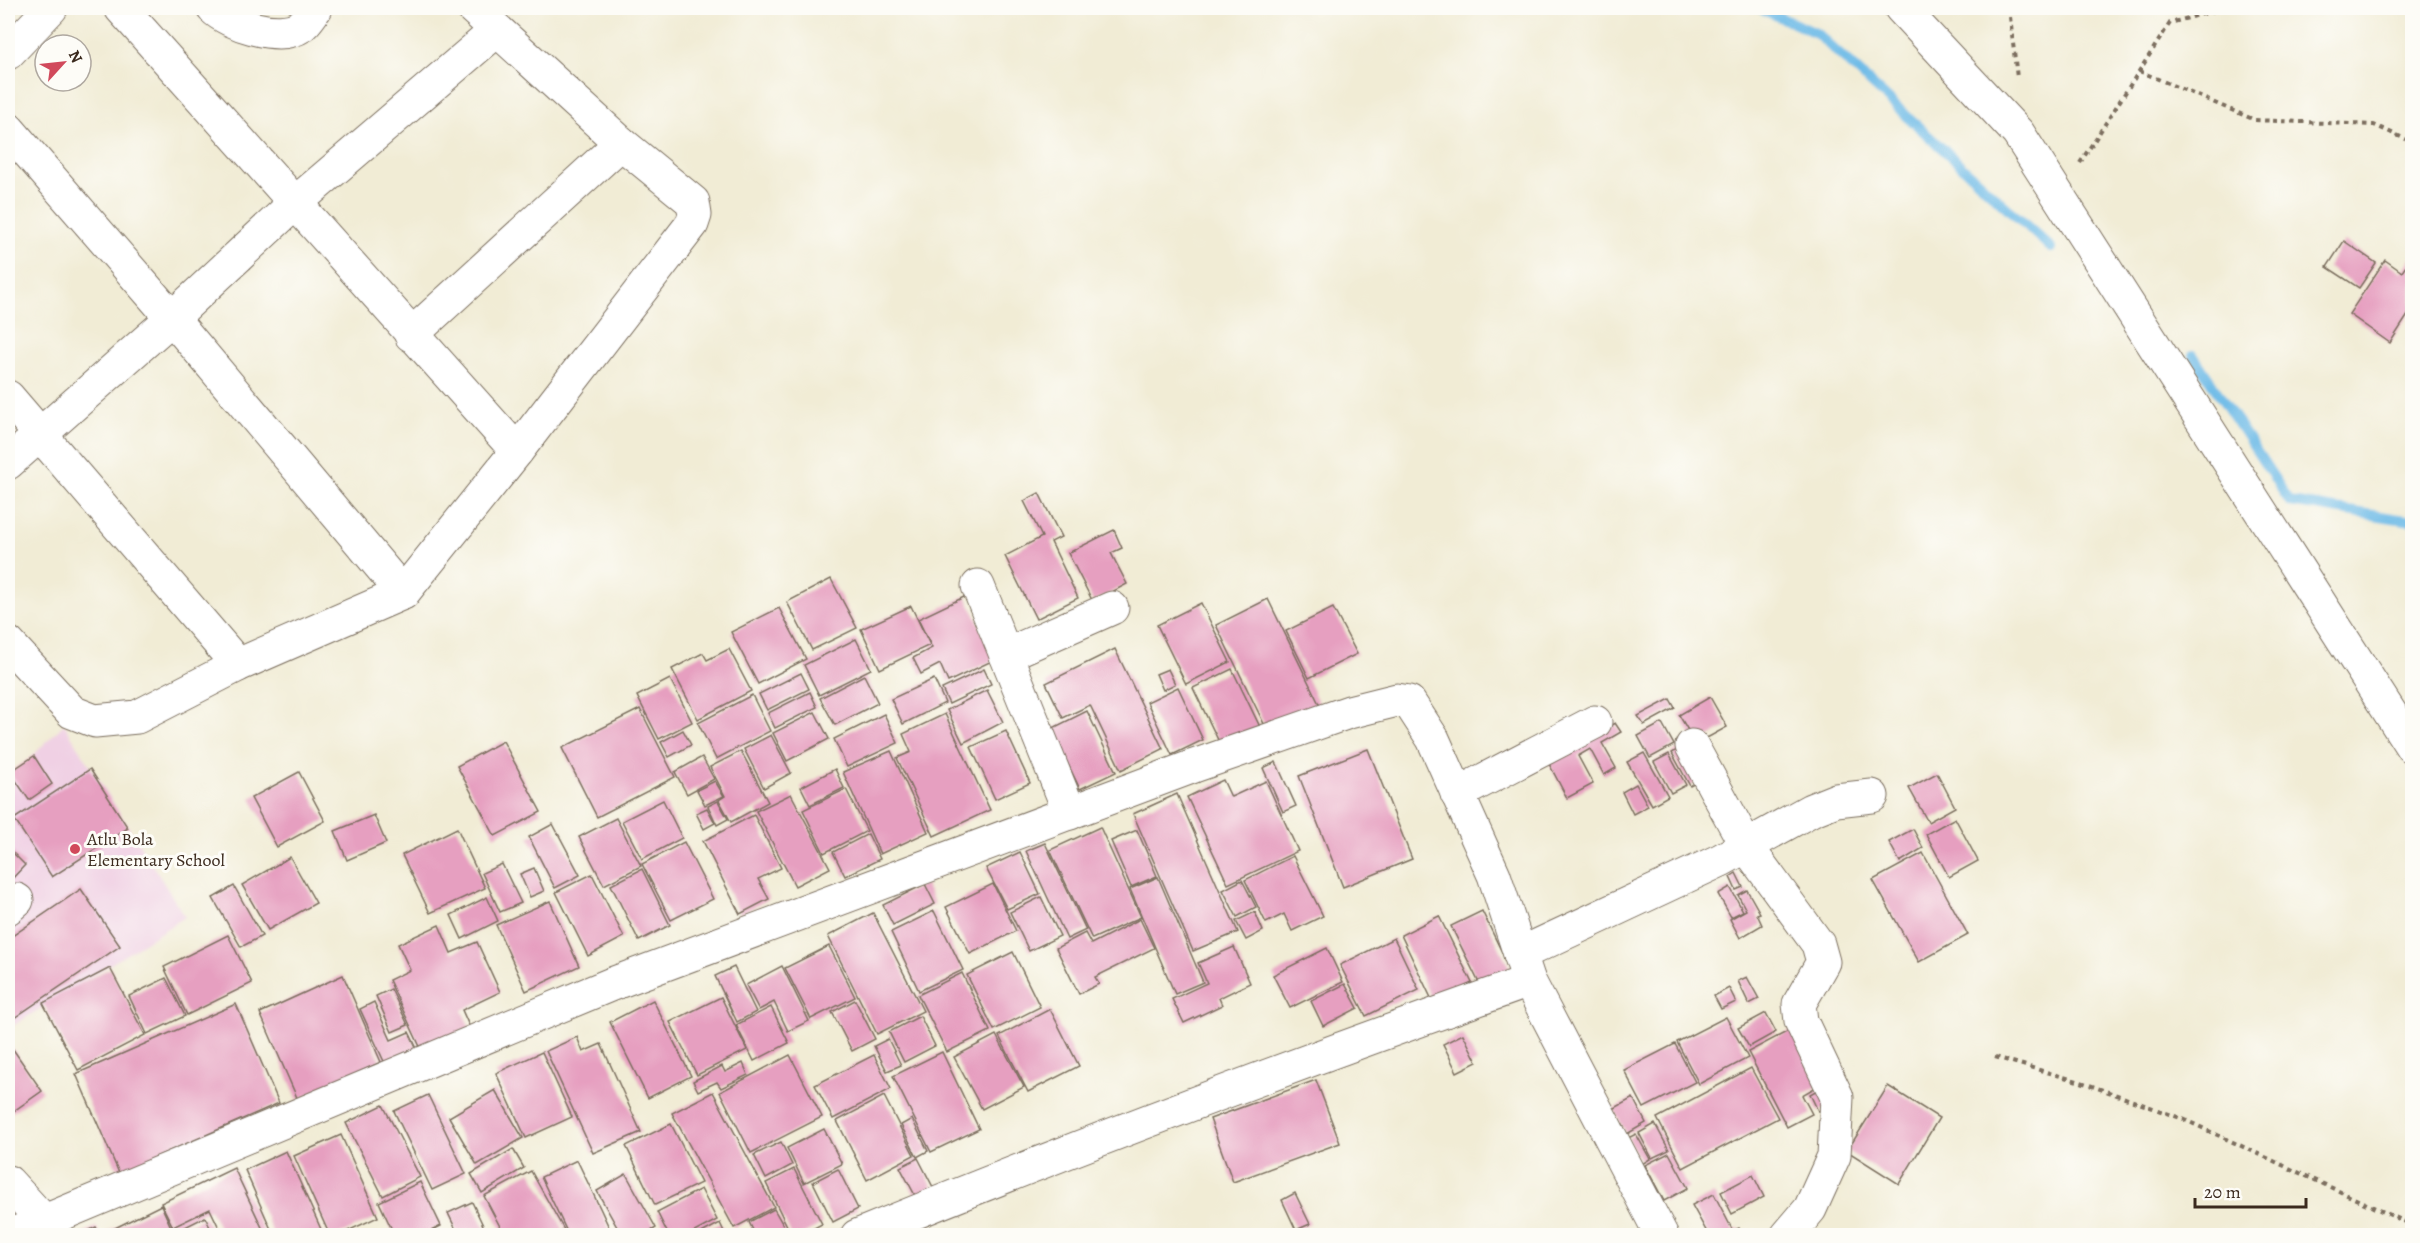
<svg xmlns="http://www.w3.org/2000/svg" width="2420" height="1243" font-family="Alegreya,serif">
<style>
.built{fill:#f0d0e4}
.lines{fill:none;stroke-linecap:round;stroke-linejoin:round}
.stream{stroke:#6ebbe7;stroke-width:10}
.building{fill:#e69fc0}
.minor-casing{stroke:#7b6e5e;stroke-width:35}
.path{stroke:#7b6e5e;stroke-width:4;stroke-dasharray:4.5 4.5;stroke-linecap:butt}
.minor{stroke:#fff;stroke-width:33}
.poi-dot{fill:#d1495b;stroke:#fdfcf7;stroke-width:2}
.labels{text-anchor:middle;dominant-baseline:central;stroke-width:6;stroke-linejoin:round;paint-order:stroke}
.poi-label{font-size:18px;fill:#3b2a1e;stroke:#fdfcf7;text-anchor:start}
</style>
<rect width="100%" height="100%" fill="#fdfcf7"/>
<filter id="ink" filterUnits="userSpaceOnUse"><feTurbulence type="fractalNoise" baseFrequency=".0167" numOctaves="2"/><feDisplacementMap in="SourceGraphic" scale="12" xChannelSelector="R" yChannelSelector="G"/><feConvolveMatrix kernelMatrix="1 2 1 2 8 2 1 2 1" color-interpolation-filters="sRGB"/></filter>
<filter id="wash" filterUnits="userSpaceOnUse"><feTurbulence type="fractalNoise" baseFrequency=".008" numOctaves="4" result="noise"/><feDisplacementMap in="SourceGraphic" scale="24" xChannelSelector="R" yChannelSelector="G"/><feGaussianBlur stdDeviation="1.35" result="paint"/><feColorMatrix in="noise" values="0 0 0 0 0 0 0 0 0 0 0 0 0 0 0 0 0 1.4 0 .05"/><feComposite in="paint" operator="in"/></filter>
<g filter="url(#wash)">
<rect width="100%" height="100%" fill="#f1ecd5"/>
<polygon class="built" points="64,724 185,917 8,1029 8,781"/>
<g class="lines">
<g class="stream">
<polyline points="1759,8 1816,33 2051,248"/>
<polyline points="2193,355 2290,502 2412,521"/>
</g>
</g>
<g id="blocks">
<g class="building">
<polygon points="2344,241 2376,263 2359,288 2327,267"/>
<polygon points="2412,257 2412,309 2390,343 2349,314 2385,260 2402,272"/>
<polygon points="1039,493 1061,537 1051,542 1078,598 1036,619 1005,556 1042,537 1024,501"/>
<polygon points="1114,530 1122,548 1111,553 1127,584 1093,602 1068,553"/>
<polygon points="831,579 857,628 812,650 787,602"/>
<polygon points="966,596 996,659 948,682 940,664 921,674 913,658 932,648 918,619"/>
<polygon points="1268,599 1320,706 1268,732 1216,625"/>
<polygon points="1201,603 1230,662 1186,684 1157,625"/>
<polygon points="911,606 930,645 880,669 861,629"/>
<polygon points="779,608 806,659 758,684 731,632"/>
<polygon points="1333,608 1357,654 1309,678 1286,631"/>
<polygon points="856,639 871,669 819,695 804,665"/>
<polygon points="729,649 751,691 698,719 672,669 703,653 707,660"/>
<polygon points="1115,649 1163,749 1121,770 1090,705 1063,718 1046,683"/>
<polygon points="984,669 991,684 949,704 942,689"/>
<polygon points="1168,669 1175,684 1163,690 1156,674"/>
<polygon points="1232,669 1260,727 1221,746 1193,688"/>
<polygon points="801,673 809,689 767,710 759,694"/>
<polygon points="864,675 878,703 835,725 820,698"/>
<polygon points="670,679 692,722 659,739 637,696"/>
<polygon points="934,679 945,703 903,724 891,699"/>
<polygon points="1178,687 1203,740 1172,755 1147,702"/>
<polygon points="987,690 1003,722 963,743 947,710"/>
<polygon points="810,692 817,707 775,728 768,713"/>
<polygon points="752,695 770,731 716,759 698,723"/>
<polygon points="1710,697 1727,727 1696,744 1679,715"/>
<polygon points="1670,699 1675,708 1644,725 1638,716"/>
<polygon points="640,709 675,777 597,817 562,748"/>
<polygon points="1087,711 1116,772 1080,789 1051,729"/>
<polygon points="815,712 829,739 787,761 773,733"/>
<polygon points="884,714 898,743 847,767 834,739"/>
<polygon points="945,714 990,810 934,836 897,758 911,752 903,734"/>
<polygon points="1615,723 1621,732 1602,743 1616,768 1604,775 1590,749 1578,756 1593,784 1567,798 1546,758"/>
<polygon points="1662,723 1674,745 1650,758 1638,736"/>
<polygon points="683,730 691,745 669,757 661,742"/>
<polygon points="1006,731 1030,783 995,799 971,747"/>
<polygon points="771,735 791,773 764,788 744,749"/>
<polygon points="503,741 541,812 495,836 457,766"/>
<polygon points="1687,744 1705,778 1690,786 1672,753"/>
<polygon points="1368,749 1412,859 1343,887 1299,776"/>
<polygon points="741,751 768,802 731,822 719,800 725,796 710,767"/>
<polygon points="891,751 928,832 880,854 843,772"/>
<polygon points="1644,753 1668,796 1652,805 1627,762"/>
<polygon points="1669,754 1686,785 1671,793 1654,762"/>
<polygon points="34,756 52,784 29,800 10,772"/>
<polygon points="702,757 714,779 687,794 675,772"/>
<polygon points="1276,762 1296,806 1283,812 1263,768"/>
<polygon points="90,769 128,828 52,877 14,819"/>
<polygon points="835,769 844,788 810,805 801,787"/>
<polygon points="299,772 325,821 277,847 251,798"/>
<polygon points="1937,773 1955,807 1928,822 1909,788"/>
<polygon points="1223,780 1231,797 1266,781 1298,851 1228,884 1187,797"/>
<polygon points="715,781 724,796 705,805 697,790"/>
<polygon points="1636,784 1648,806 1633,814 1622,792"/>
<polygon points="846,789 867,831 824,853 803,810"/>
<polygon points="791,794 830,868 795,886 756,811"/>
<polygon points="1177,794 1238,932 1193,951 1133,814"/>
<polygon points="663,800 682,838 642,859 622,821"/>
<polygon points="718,801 728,819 717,825 708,806"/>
<polygon points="707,808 715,823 704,829 696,813"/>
<polygon points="374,815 386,843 347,860 335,831"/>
<polygon points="754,815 781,868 758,879 769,899 740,914 703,841"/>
<polygon points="616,818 641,866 604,885 579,837"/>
<polygon points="1955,818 1978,861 1949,877 1926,834"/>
<polygon points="553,824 580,875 555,888 529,837"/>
<polygon points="1100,827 1141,917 1092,939 1050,850"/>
<polygon points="457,828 485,888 430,913 402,855"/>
<polygon points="1913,829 1923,848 1900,862 1889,842"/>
<polygon points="1137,830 1157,876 1131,887 1111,841"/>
<polygon points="868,834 880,859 845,876 833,852"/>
<polygon points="684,842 713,899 671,920 642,864"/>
<polygon points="1045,843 1086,930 1067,939 1026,851"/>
<polygon points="8,848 25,865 8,883"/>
<polygon points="1020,852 1040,894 1007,909 986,868"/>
<polygon points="1923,853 1968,935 1919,962 1873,880"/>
<polygon points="1293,856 1323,916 1292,931 1284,914 1266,923 1245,880"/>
<polygon points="290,857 316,903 268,930 242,885"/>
<polygon points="502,864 521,903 500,912 482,873"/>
<polygon points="534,868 544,891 530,897 520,874"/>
<polygon points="642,869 670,925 639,941 611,885"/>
<polygon points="1736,873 1743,887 1736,890 1730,877"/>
<polygon points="592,874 624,937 588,956 556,892"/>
<polygon points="1158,877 1203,982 1175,994 1130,889"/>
<polygon points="1242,880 1256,907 1237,917 1223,890"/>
<polygon points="925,884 935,904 893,925 883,905"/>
<polygon points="993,884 1016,931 970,954 946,907"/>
<polygon points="234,886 262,936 241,947 213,898"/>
<polygon points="1730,887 1743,911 1731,917 1718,894"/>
<polygon points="81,889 120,946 8,1022 8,939"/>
<polygon points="1747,890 1760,913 1757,914 1762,925 1740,938 1730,919 1746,910 1738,895"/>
<polygon points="487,897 498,921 462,939 451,915"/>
<polygon points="1041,897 1060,936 1029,951 1010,912"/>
<polygon points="550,901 579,966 526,991 496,925"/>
<polygon points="934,911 963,970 919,991 891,932"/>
<polygon points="1482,911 1511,971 1481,987 1451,926"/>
<polygon points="1255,912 1263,931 1246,940 1236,921"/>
<polygon points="873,913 923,1011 877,1034 828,936"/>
<polygon points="1439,916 1472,983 1433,1002 1401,935"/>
<polygon points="1140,919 1154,948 1095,977 1099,984 1079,994 1056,948 1085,933 1091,944"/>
<polygon points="439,925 451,953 477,942 500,992 462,1010 470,1028 422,1051 389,980 410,970 398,944"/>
<polygon points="228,935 252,983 187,1015 164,967"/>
<polygon points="1394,938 1419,990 1366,1016 1340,965"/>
<polygon points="829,946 855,997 811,1019 785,968"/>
<polygon points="1234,947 1250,983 1219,998 1222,1005 1184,1023 1172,999 1207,983 1198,963"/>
<polygon points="1327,948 1343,982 1290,1008 1273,975"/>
<polygon points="1013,952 1040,1007 994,1030 967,975"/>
<polygon points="782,966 809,1021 788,1031 774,1002 759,1010 746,985"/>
<polygon points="734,967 756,1012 737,1022 715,976"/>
<polygon points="110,968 145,1035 78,1070 43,1003"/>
<polygon points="962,973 990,1031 947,1052 918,995"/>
<polygon points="343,975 381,1062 298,1100 260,1013"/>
<polygon points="1747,977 1759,999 1749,1004 1738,981"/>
<polygon points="166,978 185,1016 147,1034 129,996"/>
<polygon points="1345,984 1358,1008 1323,1026 1311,1001"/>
<polygon points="1729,988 1736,1002 1721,1009 1714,996"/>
<polygon points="391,989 408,1025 392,1032 376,996"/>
<polygon points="721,997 747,1050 697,1075 670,1022"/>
<polygon points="653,1000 691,1076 648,1098 610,1022"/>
<polygon points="855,1000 875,1039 852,1051 832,1012"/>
<polygon points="374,1002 391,1040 409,1032 419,1053 387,1068 360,1009"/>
<polygon points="236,1004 279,1103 119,1173 76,1074"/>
<polygon points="771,1007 789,1043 754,1061 736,1025"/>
<polygon points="1050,1009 1079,1066 1028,1092 999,1036"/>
<polygon points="1766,1013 1776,1032 1749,1047 1738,1028"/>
<polygon points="920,1016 935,1046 904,1062 889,1032"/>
<polygon points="1726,1017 1748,1058 1699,1084 1677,1042"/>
<polygon points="1798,1026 1827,1081 1802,1095 1812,1114 1787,1127 1748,1052"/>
<polygon points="1463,1034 1477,1062 1457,1072 1443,1044"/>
<polygon points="996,1035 1024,1087 982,1109 954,1057"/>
<polygon points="577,1037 583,1052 601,1044 641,1132 593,1153 546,1051"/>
<polygon points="888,1039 901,1065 887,1071 874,1046"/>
<polygon points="8,1042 42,1091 8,1115"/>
<polygon points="1675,1044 1695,1082 1644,1108 1624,1070"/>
<polygon points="542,1052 572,1117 526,1138 496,1073"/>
<polygon points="942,1052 979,1129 931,1152 893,1076"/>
<polygon points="790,1055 822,1117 751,1153 720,1092"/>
<polygon points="874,1055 891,1089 833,1119 815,1085"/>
<polygon points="743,1063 748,1075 721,1088 717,1082 698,1091 693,1081 722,1066 725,1072"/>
<polygon points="1751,1068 1778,1118 1683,1168 1657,1118"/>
<polygon points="1316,1080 1340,1143 1233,1182 1210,1119"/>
<polygon points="1828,1084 1837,1102 1818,1111 1810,1094"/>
<polygon points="1888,1086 1939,1118 1899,1184 1847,1151"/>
<polygon points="495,1090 523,1138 477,1165 449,1117"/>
<polygon points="713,1092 774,1207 734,1228 672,1113"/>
<polygon points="428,1095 466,1174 432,1190 394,1111"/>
<polygon points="884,1096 914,1155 867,1180 837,1121"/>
<polygon points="1633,1098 1646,1123 1627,1134 1613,1109"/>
<polygon points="383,1105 420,1177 383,1196 346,1123"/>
<polygon points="912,1119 928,1151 917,1157 901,1125"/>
<polygon points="671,1124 701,1183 655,1205 626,1146"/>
<polygon points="1655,1124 1669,1150 1652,1158 1639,1133"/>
<polygon points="824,1129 842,1164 804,1183 787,1148"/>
<polygon points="1636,1134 1650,1159 1642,1164 1628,1138"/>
<polygon points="341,1135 378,1217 337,1236 330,1236 294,1156"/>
<polygon points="781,1142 792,1165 766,1179 754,1155"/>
<polygon points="513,1149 524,1168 482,1193 471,1174"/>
<polygon points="286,1151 324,1236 274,1236 245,1170"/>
<polygon points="1669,1153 1688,1188 1664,1201 1645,1165"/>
<polygon points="918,1158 934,1189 917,1199 900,1167"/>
<polygon points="577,1160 600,1208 613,1236 569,1236 541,1177"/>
<polygon points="234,1168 266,1236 223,1236 210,1209 173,1227 161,1203"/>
<polygon points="794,1169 822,1224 799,1236 792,1236 766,1183"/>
<polygon points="838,1169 858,1209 833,1222 813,1182"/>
<polygon points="531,1171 564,1230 554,1236 505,1236 484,1196"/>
<polygon points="626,1174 656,1228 643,1236 622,1236 597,1191"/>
<polygon points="1753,1175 1764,1197 1732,1214 1721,1192"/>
<polygon points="420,1182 441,1226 421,1236 395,1236 379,1202"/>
<polygon points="701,1189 717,1220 687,1236 669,1236 657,1212"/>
<polygon points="1295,1193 1310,1224 1296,1230 1282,1200"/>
<polygon points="1714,1194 1733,1231 1739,1228 1743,1236 1709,1236 1692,1205"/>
<polygon points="472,1202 488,1236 459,1236 448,1213"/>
<polygon points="161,1205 175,1236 106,1236 105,1233"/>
<polygon points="774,1209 787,1232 781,1236 756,1236 749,1222"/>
<polygon points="205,1217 214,1236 179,1236 177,1231"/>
<polygon points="720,1223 726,1236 696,1236"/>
<polygon points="96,1227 101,1236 78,1236"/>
</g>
</g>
</g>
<g filter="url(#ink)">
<use href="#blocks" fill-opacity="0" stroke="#7b6e5e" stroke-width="1.5"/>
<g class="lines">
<g class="minor-casing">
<g id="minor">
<polyline points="121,8 517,451"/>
<path d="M213,8c16,16 66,33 88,18 6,-4 11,-13 15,-18"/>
<polyline points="1901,8 2018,133 2412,747"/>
<polyline points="8,53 51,8"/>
<polyline points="8,129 172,318 403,593"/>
<polyline points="411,335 621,143"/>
<polyline points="8,397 238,665"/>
<polyline points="8,463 172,318 294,204 496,31"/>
<polyline points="978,586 1070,813"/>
<polyline points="8,643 72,712 95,721 137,717 238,665 403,593 517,451 692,224 695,215 693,202 621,143 473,8"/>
<polyline points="1006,655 1112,608"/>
<polyline points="1692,746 1747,847 1818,944 1823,962 1799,1004 1801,1021 1837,1097 1834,1156 1810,1209 1787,1236"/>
<polyline points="1457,794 1595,722"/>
<polyline points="8,908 17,900"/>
<polyline points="1520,954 1721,860 1811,810 1836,800 1872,796"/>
<polyline points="8,1182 43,1220 51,1236"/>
<polyline points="9,1236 612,984 1194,766 1349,712 1397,700 1409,702 1433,739 1494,875 1529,981 1662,1236"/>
<path d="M857,1236c222,-91 446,-175 672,-255"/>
</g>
</g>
<g class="path">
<polyline points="2009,8 2017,78"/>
<polyline points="2139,71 2255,120 2374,125 2412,142"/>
<polyline points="2080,163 2170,23 2225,8"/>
<polyline points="1995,1057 2081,1082 2183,1119 2412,1225"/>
</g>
<use href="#minor" class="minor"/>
</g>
</g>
<circle class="poi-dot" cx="75" cy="849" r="6"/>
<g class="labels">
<g class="poi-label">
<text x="87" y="839">Atlu Bola<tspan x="87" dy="21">Elementary School</tspan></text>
</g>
</g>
<rect width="2420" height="1243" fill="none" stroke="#fdfcf7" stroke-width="30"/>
<g transform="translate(63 63) rotate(63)"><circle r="28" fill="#fdfcf7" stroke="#afa8a0" stroke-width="1.5"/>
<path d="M0-4.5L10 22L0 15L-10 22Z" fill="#d1495b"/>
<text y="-9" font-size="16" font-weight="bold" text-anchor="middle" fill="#3b2a1e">N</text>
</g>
<path d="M2195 1198v9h111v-9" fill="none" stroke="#3b2a1e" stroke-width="3"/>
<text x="2204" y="1198" font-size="18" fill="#3b2a1e" stroke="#fdfcf7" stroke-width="4.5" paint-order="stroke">20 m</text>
</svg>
